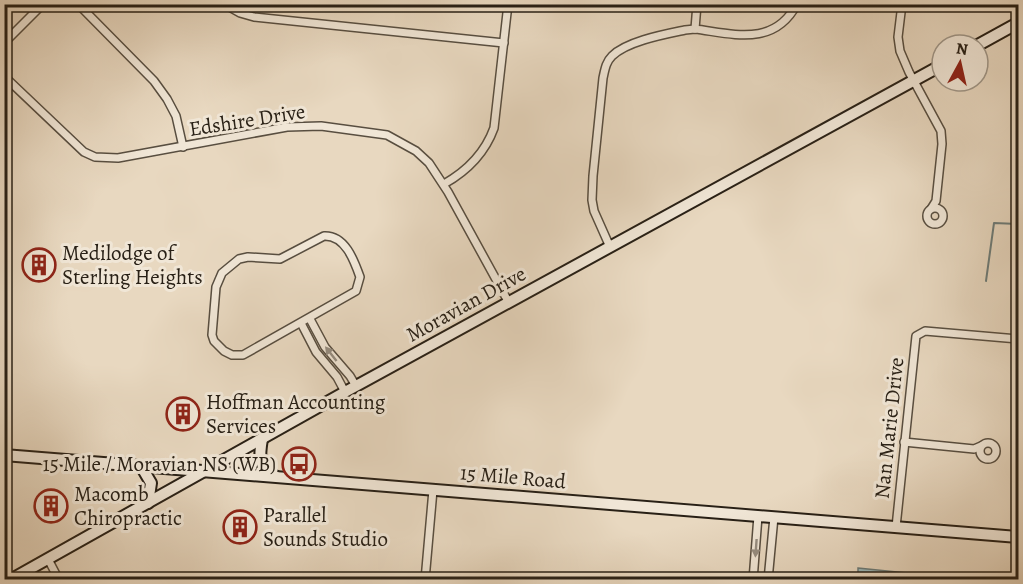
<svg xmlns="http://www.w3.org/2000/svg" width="1023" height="584" font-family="Alegreya,serif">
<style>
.water{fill:#99b8ba;stroke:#6c7b78;stroke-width:1.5}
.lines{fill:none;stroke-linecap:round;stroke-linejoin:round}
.stream{stroke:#6c7b78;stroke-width:2}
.street-casing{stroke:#584e40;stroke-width:10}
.secondary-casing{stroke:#282016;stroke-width:14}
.street{stroke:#f0e6d6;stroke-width:7}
.secondary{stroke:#f0e6d6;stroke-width:10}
.oneway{fill:#968d80}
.labels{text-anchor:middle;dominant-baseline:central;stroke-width:6;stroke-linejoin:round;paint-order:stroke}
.street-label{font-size:21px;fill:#282016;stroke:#f0e6d6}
.poi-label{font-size:21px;fill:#282016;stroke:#f0e6d6;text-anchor:start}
</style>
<rect width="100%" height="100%" fill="#e8d8c0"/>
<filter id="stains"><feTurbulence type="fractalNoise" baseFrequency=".00333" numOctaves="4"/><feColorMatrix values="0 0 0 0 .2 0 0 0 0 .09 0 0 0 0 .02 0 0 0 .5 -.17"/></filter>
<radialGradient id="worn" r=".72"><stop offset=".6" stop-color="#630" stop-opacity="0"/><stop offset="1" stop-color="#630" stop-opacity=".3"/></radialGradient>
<polygon class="water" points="858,568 955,578 955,579 858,579"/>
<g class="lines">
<polyline class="stream" points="986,281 994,223 1018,224"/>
<g class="street-casing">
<g id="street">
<polyline points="78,4 154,81 167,99 176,116 183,147"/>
<polyline points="224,4 240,13 254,17 504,43"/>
<polyline points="902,4 898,37 900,51 909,72 941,131 942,144 936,201 931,209"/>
<polyline points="695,29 697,4"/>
<polyline points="4,43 43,4"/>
<polyline points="4,76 84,152 95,157 118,158 287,127 321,126 387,135 416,151 429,163 448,192 509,303"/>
<path d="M444,184c23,-13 41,-31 50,-56l14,-124"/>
<circle cx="935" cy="216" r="8"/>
<path d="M324,236c21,-1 30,24 36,41l-4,14 -113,64h-11l-8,-4 -10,-10 -2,-6 4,-48 6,-14 17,-14 9,-2 32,2z"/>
<path d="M610,247l-16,-36 -2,-11 1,-24 10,-98c2,-9 3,-16 9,-22 15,-15 54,-22 73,-26l10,-1c39,5 79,18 102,-25"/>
<polyline points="310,319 325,347 350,376 356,386"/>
<polyline points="301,323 316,352 337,377 345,392"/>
<polyline points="904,442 974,449 981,446"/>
<circle cx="988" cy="451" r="8"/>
<polyline points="896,527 916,336 925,331 1018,339"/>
<polyline points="48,559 59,580"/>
<polyline points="425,580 433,490"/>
<polyline points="753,580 758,516"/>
<polyline points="768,580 774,517"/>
</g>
</g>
<g class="secondary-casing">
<g id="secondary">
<polyline points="978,45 1018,23"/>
<path d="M262,439c-3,17 -4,29 13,37"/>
<polyline points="4,455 1018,537"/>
<polyline points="141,466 151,483 148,503"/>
<polyline points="10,580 345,392 942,65"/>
</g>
</g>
<use href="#street" class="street"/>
<use href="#secondary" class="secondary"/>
</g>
<defs><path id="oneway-solid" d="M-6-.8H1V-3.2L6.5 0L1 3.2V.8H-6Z" transform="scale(1.5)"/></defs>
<g class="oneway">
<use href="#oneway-solid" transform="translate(331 354) rotate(-128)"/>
<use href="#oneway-solid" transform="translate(756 548) rotate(94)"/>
</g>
<defs>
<g id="building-ring" transform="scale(1.725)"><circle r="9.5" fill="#f0e6d6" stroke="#8f2418" stroke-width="1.5"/><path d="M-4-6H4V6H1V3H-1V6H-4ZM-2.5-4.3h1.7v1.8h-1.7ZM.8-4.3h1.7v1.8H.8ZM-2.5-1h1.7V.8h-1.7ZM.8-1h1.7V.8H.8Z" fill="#8f2418"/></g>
<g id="bus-ring" transform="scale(1.725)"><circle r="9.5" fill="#f0e6d6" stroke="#8f2418" stroke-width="1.5"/><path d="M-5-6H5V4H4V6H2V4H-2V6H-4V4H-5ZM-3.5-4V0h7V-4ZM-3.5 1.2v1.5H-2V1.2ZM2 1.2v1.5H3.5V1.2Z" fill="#8f2418"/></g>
</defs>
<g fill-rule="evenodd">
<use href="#building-ring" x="39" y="265"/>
<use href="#building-ring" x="183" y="414"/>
<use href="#bus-ring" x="299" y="464"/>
<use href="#building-ring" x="51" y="506"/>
<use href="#building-ring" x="240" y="527"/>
</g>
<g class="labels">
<g class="street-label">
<text transform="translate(247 120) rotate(-9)">Edshire Drive</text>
<text transform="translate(466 304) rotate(-29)">Moravian Drive</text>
<text transform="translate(889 428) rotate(-84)">Nan Marie Drive</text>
<text transform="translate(513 477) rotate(5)">15 Mile Road</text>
</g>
<g class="poi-label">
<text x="62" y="253">Medilodge of<tspan x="62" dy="24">Sterling Heights</tspan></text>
<text x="206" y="402">Hoffman Accounting<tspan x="206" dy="24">Services</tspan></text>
<text x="276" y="464" text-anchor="end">15 Mile / Moravian NS (WB)</text>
<text x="74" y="494">Macomb<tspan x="74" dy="24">Chiropractic</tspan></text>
<text x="263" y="515">Parallel<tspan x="263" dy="24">Sounds Studio</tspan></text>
</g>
</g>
<rect width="1023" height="584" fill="none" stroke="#e8d8c0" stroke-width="24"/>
<rect x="6" y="6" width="1011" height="572" fill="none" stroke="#282016" stroke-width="3"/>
<rect x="12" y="12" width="999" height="560" fill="none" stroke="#282016" stroke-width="1.5"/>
<g transform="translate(960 63) rotate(8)"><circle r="28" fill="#f0e6d6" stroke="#a09789" stroke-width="1.5"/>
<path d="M0-4.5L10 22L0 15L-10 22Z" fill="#8f2418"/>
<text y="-9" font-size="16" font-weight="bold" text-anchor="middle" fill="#282016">N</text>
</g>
<rect width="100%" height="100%" filter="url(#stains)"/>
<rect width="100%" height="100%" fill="url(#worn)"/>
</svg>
